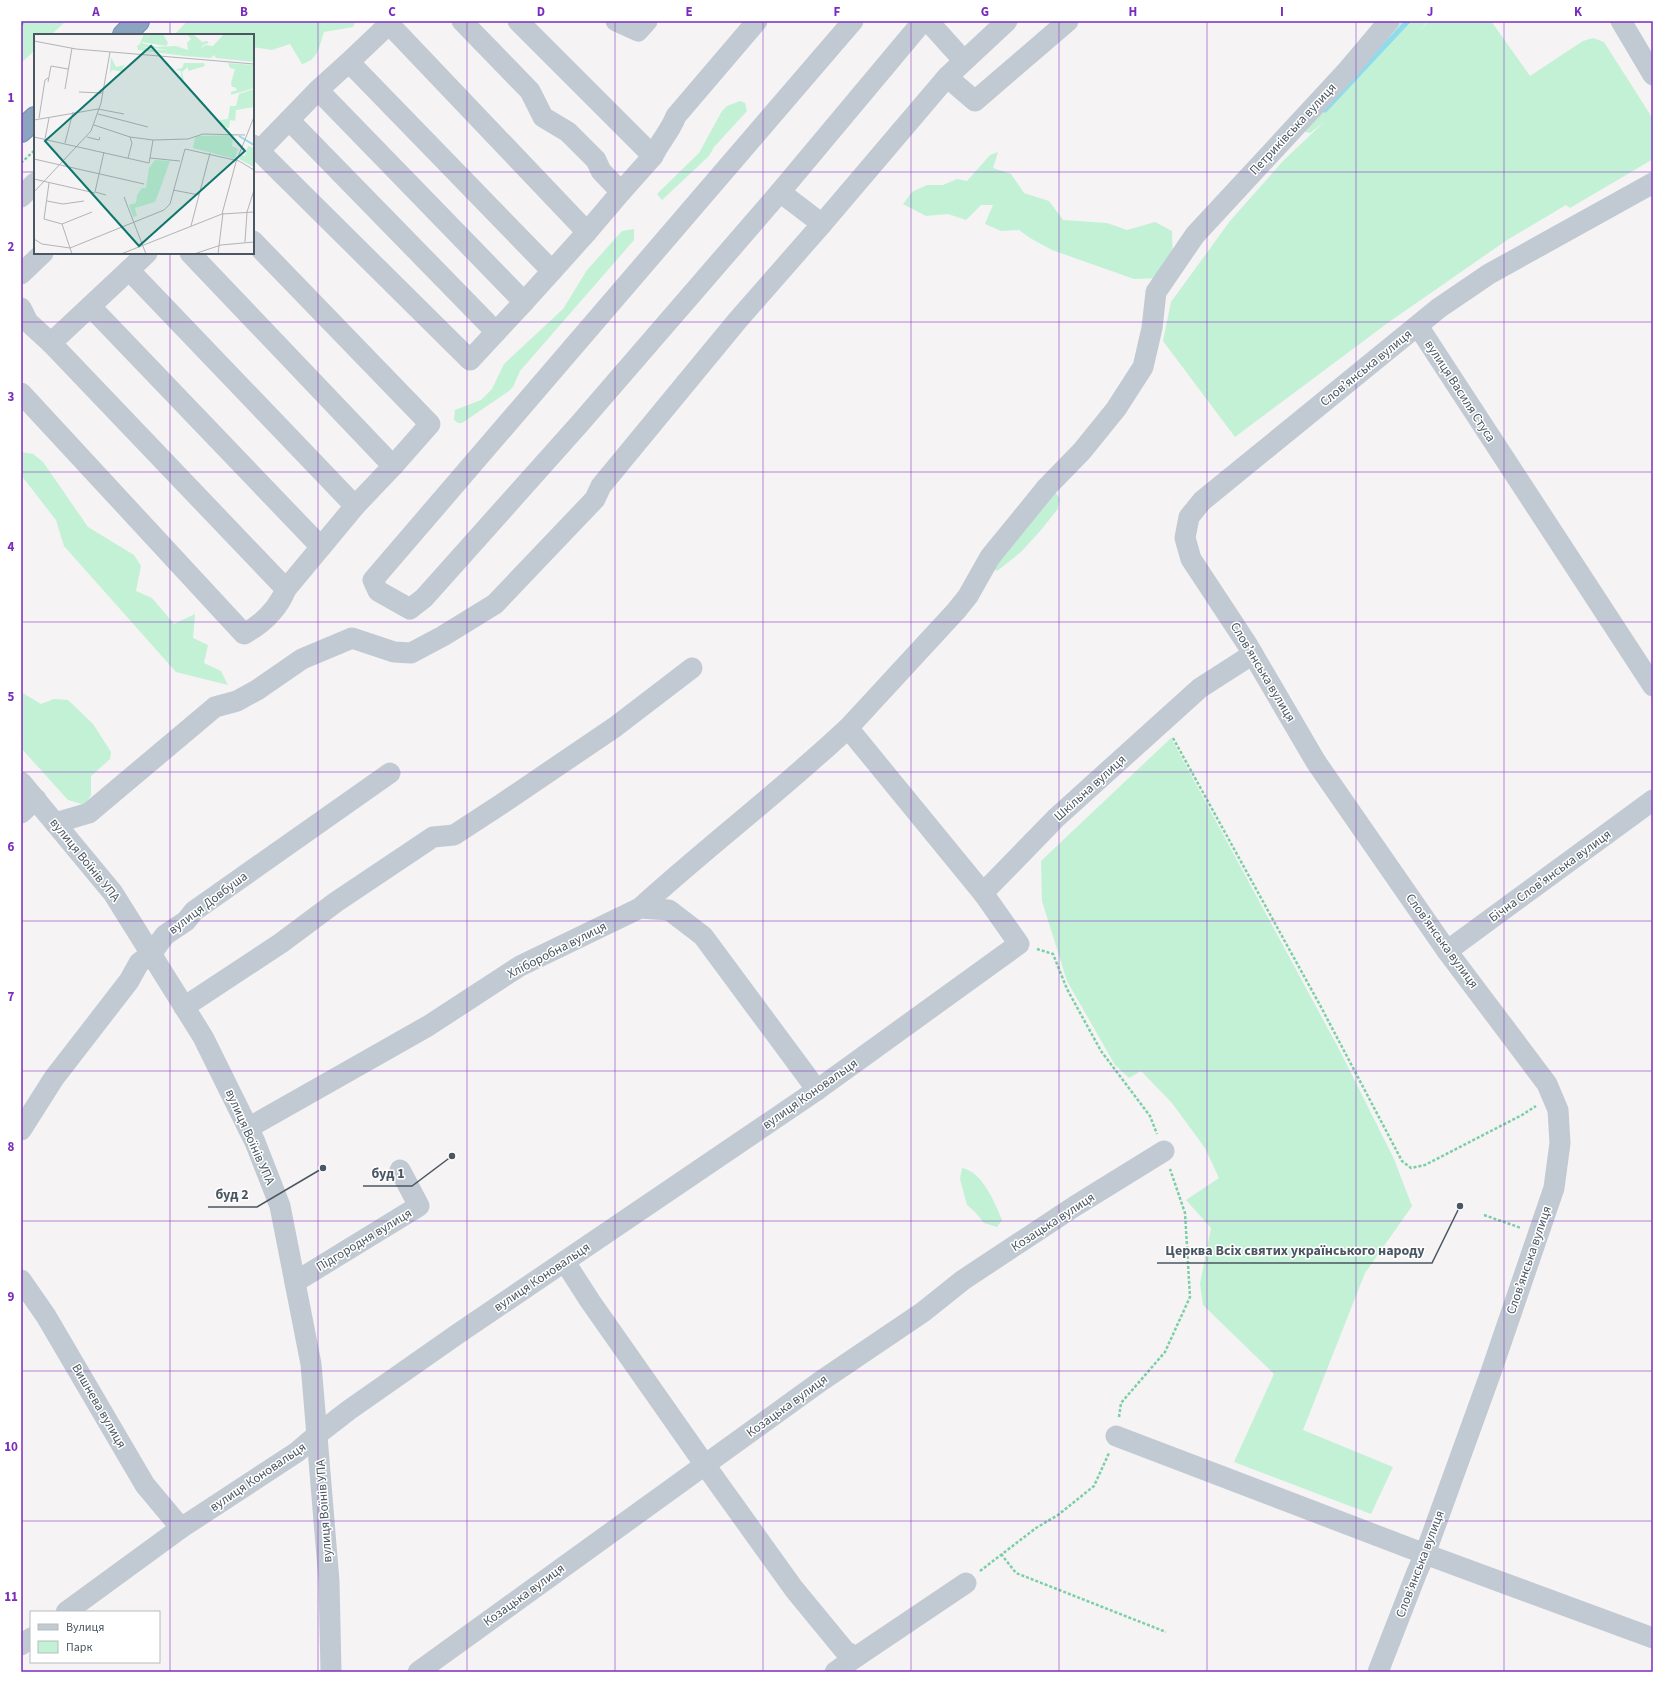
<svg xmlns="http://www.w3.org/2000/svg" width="1674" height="1693" font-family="'Source Sans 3',sans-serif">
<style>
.green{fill:#c3f1d5}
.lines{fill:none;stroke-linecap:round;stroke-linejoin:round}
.stream{stroke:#90daee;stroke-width:5}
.highway-casing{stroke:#7690ad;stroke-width:24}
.path{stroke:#7ad0a6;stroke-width:2.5;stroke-dasharray:3 2;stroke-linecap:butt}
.minor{stroke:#c1cad2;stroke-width:21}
.highway{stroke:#8ba5c1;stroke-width:22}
.grid{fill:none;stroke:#7b2cbf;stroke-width:1;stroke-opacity:0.55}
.labels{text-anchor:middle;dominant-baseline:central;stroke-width:3;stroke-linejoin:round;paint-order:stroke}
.street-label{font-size:13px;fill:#4a5661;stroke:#fff}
.inset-river{fill:none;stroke:#90daee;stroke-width:2}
.inset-road{fill:none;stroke:#b1b4b9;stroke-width:1}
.view{fill:#0f766e;fill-opacity:0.15;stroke:#0f766e;stroke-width:2}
.inset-edge{fill:none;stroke:#4a5661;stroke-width:2}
.leader{fill:none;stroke:#4a5661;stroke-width:1.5}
.callout-dot{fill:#4a5661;stroke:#fff;stroke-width:1.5}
.callout-label{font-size:14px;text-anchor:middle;font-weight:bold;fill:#4a5661;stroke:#fff;stroke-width:3;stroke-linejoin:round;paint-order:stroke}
.neatline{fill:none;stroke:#7b2cbf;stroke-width:1.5}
.grid-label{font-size:13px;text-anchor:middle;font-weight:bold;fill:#7b2cbf}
</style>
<rect width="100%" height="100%" fill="#f5f3f3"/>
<g class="green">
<polygon points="21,21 66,21 51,35 35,35 35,50 21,63"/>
<path d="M187,21h169l-3,6 -29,5c-5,15 -6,28 -22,32l-12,-20 -18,6 -19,-3v-12h-76l-1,-2z"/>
<polygon points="1394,21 1428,21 1419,31 1429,21 1491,21 1530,76 1583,41 1593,38 1604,42 1653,119 1653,159 1570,208 1566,205 1507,240 1389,322 1235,437 1163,341 1171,302 1230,221 1283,161 1324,122 1310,133 1301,131"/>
<polygon points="740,101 745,103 747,111 714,147 709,156 662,200 657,194 699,153 722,111 727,106"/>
<polygon points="998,152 993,168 1011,174 1024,193 1049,201 1063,220 1107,223 1127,230 1155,222 1172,231 1173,261 1160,278 1134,279 1052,250 1030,238 1019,230 1001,231 985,224 993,205 981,205 966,220 948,214 926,216 903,204 912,192 927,185 943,185 957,179 967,181 990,155"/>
<polygon points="634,229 634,240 520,371 513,387 509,391 462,423 458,423 454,420 455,410 481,400 492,389 504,364 563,309 587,270 622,231"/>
<polygon points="21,452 33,454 43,462 88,527 134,555 141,566 136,591 152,598 174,624 195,614 193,638 208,645 204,663 221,671 228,685 176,672 64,546 56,520 21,475"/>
<polygon points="1054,490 1060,499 1057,510 1041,530 1021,552 997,571 993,568"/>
<polygon points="21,692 41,704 54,699 68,700 93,724 111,752 110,759 91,776 91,795 85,805 68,800 21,748"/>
<polygon points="1171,738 1340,1051 1394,1159 1412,1206 1365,1273 1303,1430 1393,1467 1371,1514 1234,1462 1274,1374 1203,1305 1200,1284 1211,1228 1186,1200 1219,1178 1205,1148 1172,1103 1141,1071 1129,1078 1115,1065 1067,981 1042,901 1041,861"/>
<path d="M962,1168c20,3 33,35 40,52l-5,7 -13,-4 -8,-10 -9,-8 -7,-26z"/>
</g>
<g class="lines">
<polyline class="stream" points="1325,110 1408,21"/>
<g class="highway-casing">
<g id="highway">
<polyline points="124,35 138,21"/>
<polyline points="21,131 35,118"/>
</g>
</g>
<g class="path">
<polyline points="21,25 25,21"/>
<polyline points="21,163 35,150"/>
<polyline points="1173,738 1321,1007 1402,1161 1411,1168 1425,1165 1522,1115 1536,1106"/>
<polyline points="1037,949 1053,954 1067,989 1101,1051 1150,1116 1157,1134"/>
<polyline points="1484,1215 1521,1228"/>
<polyline points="1119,1417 1121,1403 1165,1352 1190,1297 1185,1213 1170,1169"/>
<polyline points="1001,1554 1016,1573 1166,1632"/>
<polyline points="980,1571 1036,1528 1058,1515 1094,1486 1109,1453"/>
</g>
<g class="minor">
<polyline points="462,21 530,91 543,117 568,132 596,160 601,171 621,192 587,232"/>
<polyline points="518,21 653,156 621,192"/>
<polyline points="616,21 638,31 647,21"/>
<polyline points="923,21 780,192 822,224 947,77"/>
<polyline points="928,21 964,61"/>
<polyline points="1007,21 947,77 975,101 1068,21"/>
<polyline points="1621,21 1653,75"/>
<polyline points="349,62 389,24 587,232 552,271"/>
<polyline points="318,90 349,62 552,271 524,302"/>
<polyline points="289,120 318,90 524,302 496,332"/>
<polyline points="253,145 470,360 496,332 289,120 259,151"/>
<path d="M653,156c7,-15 17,-24 23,-40l81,-95"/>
<polyline points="780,192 582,421 424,598 410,609 378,591 373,580 853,21"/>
<polyline points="21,197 35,183"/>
<polyline points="253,241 430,424 393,466"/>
<polyline points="190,253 393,466 355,506"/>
<polyline points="129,270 355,506 321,547"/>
<polyline points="21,274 43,253"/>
<path d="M90,306l231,241 -35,42 -235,-246c32,-30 64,-60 96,-90"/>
<polyline points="21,308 28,322 51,343"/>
<polyline points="1418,326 1653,686"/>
<path d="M21,393l223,241c18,-10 34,-25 42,-45"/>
<polyline points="21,782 113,893 203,1037 255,1142 280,1206 311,1364 329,1581 331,1672"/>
<polyline points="21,813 36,799"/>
<polyline points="55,823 89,813 215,707 237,701 257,690 302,659 352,638 394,652 411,653 443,636 495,604 595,499 601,486 737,321 822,224"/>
<polyline points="983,893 848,728 956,611 968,596 990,557 1047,487 1082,451 1116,409 1143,367 1152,328 1156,292 1195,235 1346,72 1389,21"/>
<path d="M640,908c68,-62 141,-117 208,-180"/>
<polyline points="1447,951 1653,800"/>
<polyline points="184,1007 281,943 336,902 433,837 454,835 503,803 615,727 692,668"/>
<polyline points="248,1128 428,1026 520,966 640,908 669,910 703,936 817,1090"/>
<polyline points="21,1130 54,1078 129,981 139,963 151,954 165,935 186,921 194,911 390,773"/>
<polyline points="565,1262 590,1301 705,1465 794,1589 845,1651 856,1657 966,1583"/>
<polyline points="21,1280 46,1316 145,1485 181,1528"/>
<polyline points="295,1282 419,1206 400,1170"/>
<polyline points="1116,1436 1425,1554 1653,1638"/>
<polyline points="66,1612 181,1528 297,1452 318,1434 349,1410 459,1333 817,1090 1019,944 983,893 1056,818 1200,688 1253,654"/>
<polyline points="21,1645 31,1638"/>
<polyline points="418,1672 821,1381 923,1312 963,1280 1075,1206 1164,1151"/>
<polyline points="835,1672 856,1657"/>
<polyline points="1378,1672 1417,1572 1425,1554 1491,1372 1554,1188 1560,1143 1558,1110 1547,1084 1447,951 1316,762 1247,644 1191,559 1185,538 1189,517 1202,501 1439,308 1489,274 1653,183"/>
</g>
<use href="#highway" class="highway"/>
</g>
<path class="grid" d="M170,21v14M318,21v1651M467,21v1651M615,21v1651M763,21v1651M911,21v1651M1059,21v1651M1207,21v1651M1356,21v1651M1504,21v1651M21,172h14M253,172h1400M170,253v1419M21,322h1632M21,472h1632M21,622h1632M21,772h1632M21,921h1632M21,1071h1632M21,1221h1632M21,1371h1632M21,1521h1632"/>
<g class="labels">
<g class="street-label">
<text transform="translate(1293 129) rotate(-47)">Петриківська вулиця</text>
<text transform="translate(1366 368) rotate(-39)">Словʼянська вулиця</text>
<text transform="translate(1460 391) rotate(57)">вулиця Василя Стуса</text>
<text transform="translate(1263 672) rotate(59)">Словʼянська вулиця</text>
<text transform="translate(1090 788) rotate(-42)">Шкільна вулиця</text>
<text transform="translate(85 860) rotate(51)">вулиця Воїнів УПА</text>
<text transform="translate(1550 876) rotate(-36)">Бічна Словʼянська вулиця</text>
<text transform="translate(208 903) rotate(-37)">вулиця Довбуша</text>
<text transform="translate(1442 941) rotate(54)">Словʼянська вулиця</text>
<text transform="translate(557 950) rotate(-27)">Хліборобна вулиця</text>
<text transform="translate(810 1094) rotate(-35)">вулиця Коновальця</text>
<text transform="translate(250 1137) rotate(66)">вулиця Воїнів УПА</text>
<text transform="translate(1053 1222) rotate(-33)">Козацька вулиця</text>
<text transform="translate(364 1240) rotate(-31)">Підгородня вулиця</text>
<text transform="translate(1529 1260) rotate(-71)">Словʼянська вулиця</text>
<text transform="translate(542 1277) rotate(-34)">вулиця Коновальця</text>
<text transform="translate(99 1406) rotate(60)">Вишнева вулиця</text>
<text transform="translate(787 1406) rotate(-36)">Козацька вулиця</text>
<text transform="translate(258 1477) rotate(-34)">вулиця Коновальця</text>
<text transform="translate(324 1511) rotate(-94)">вулиця Воїнів УПА</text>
<text transform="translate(1420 1564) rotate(-69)">Словʼянська вулиця</text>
<text transform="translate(524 1595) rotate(-36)">Козацька вулиця</text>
</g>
</g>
<g transform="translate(34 34)">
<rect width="220" height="220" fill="#f5f3f3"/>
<path d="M110,0h5l-5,7 6,-7h13l5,9 -2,3 -24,-4v1l14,4 20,-1 12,4 -1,-7 4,-4 -4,-5h6l9,8 5,-1 2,2 -6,2 -2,4 4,-4 8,1 11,-12h30v28l-38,-4 -2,-3 -3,3 -26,-2 -47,-6 -1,-5 13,4 14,1h4l-29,-4zM77,23l5,10 9,-2 -2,3 1,4 -12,-2 -2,3zM150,29h20l1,3 -17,5v-4l-6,5 2,9 -3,1v-11l-6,-1 7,-2zM194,29l26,2v23l-23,7v-3l6,-2 -2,-3h-3l-1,-4 4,-14 -5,-1zM220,55v18l-18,3 -1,11 -5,-1 -1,8 -9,-2v-6l8,-1 2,-13h6l3,-12zM206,101l-7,1 -1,10 6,3 -3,10 -42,-11 2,-10 3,-2zM214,112l6,2v19l-15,-8 2,-4 4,1zM121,126l15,1 -10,28 -5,13 -20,6 2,8 -4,1 -4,-12 7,-2 1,-8 5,-7h4l3,-20z" fill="#c3f1d5"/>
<path class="inset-river" d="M205,102l15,9"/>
<path class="inset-road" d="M0,7l42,8 178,15M14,48l3,-16 17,3M31,55l7,-41M45,58l24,1M64,80l50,13M5,84l6,-38 3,-2M0,86l64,-11 26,5M60,91l36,12 2,6 -4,15M0,103l115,26 1,-5 30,3M53,103l12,3 1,-3M96,103l23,3M11,105l4,-21M31,109l8,-31M70,118l-9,40 11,3M116,124l3,-18 35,-1 15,-5 42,1M0,125l110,25M0,145l61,14M15,149l-5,36 18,5M139,156l26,5M0,158l57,-61 10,-28 9,-51M90,163l22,57M13,167l16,3 21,-3M188,180l14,-52 18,-45M28,190l30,-12M28,190l10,30M157,192l19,-73M0,205l8,5 28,4 94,-38 6,-6 15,-55 54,12 15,9M211,208l2,-30 7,-22M87,220l101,-40 32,-2M160,220l27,-9 33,-3M184,220l5,-41"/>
<path class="view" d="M117,12l94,105 -106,95 -94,-105z"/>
<rect width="220" height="220" class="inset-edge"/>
</g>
<path class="leader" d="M452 1156L412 1186H363M323 1168L257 1207H208M1460 1206L1432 1263H1157"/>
<g class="callout-dot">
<circle cx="452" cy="1156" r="4"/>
<circle cx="323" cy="1168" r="4"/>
<circle cx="1460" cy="1206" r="4"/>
</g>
<g class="callout-label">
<text x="388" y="1178">буд 1</text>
<text x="232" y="1199">буд 2</text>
<text x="1295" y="1255">Церква Всіх святих українського народу</text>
</g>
<rect width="1674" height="1693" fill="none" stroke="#ffffff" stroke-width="44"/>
<rect x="30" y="1611" width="130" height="52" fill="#ffffff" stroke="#b7bbc0"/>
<rect x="38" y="1624" width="20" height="6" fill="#c1cad2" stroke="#b7bbc0"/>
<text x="66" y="1631" font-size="12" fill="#4a5661">Вулиця</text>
<rect x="38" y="1641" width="20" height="12" fill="#c3f1d5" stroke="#b7bbc0"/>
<text x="66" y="1651" font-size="12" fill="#4a5661">Парк</text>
<rect x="22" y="22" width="1630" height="1649" class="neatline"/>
<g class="grid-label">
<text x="96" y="16">A</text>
<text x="244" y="16">B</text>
<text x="392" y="16">C</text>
<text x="541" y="16">D</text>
<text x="689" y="16">E</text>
<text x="837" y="16">F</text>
<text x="985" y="16">G</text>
<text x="1133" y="16">H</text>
<text x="1282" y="16">I</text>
<text x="1430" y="16">J</text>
<text x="1578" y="16">K</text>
<text x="11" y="102">1</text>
<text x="11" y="251">2</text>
<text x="11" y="401">3</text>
<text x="11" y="551">4</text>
<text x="11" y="701">5</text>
<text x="11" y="851">6</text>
<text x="11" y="1001">7</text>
<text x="11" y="1151">8</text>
<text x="11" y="1301">9</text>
<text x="11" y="1451">10</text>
<text x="11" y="1601">11</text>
</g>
</svg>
